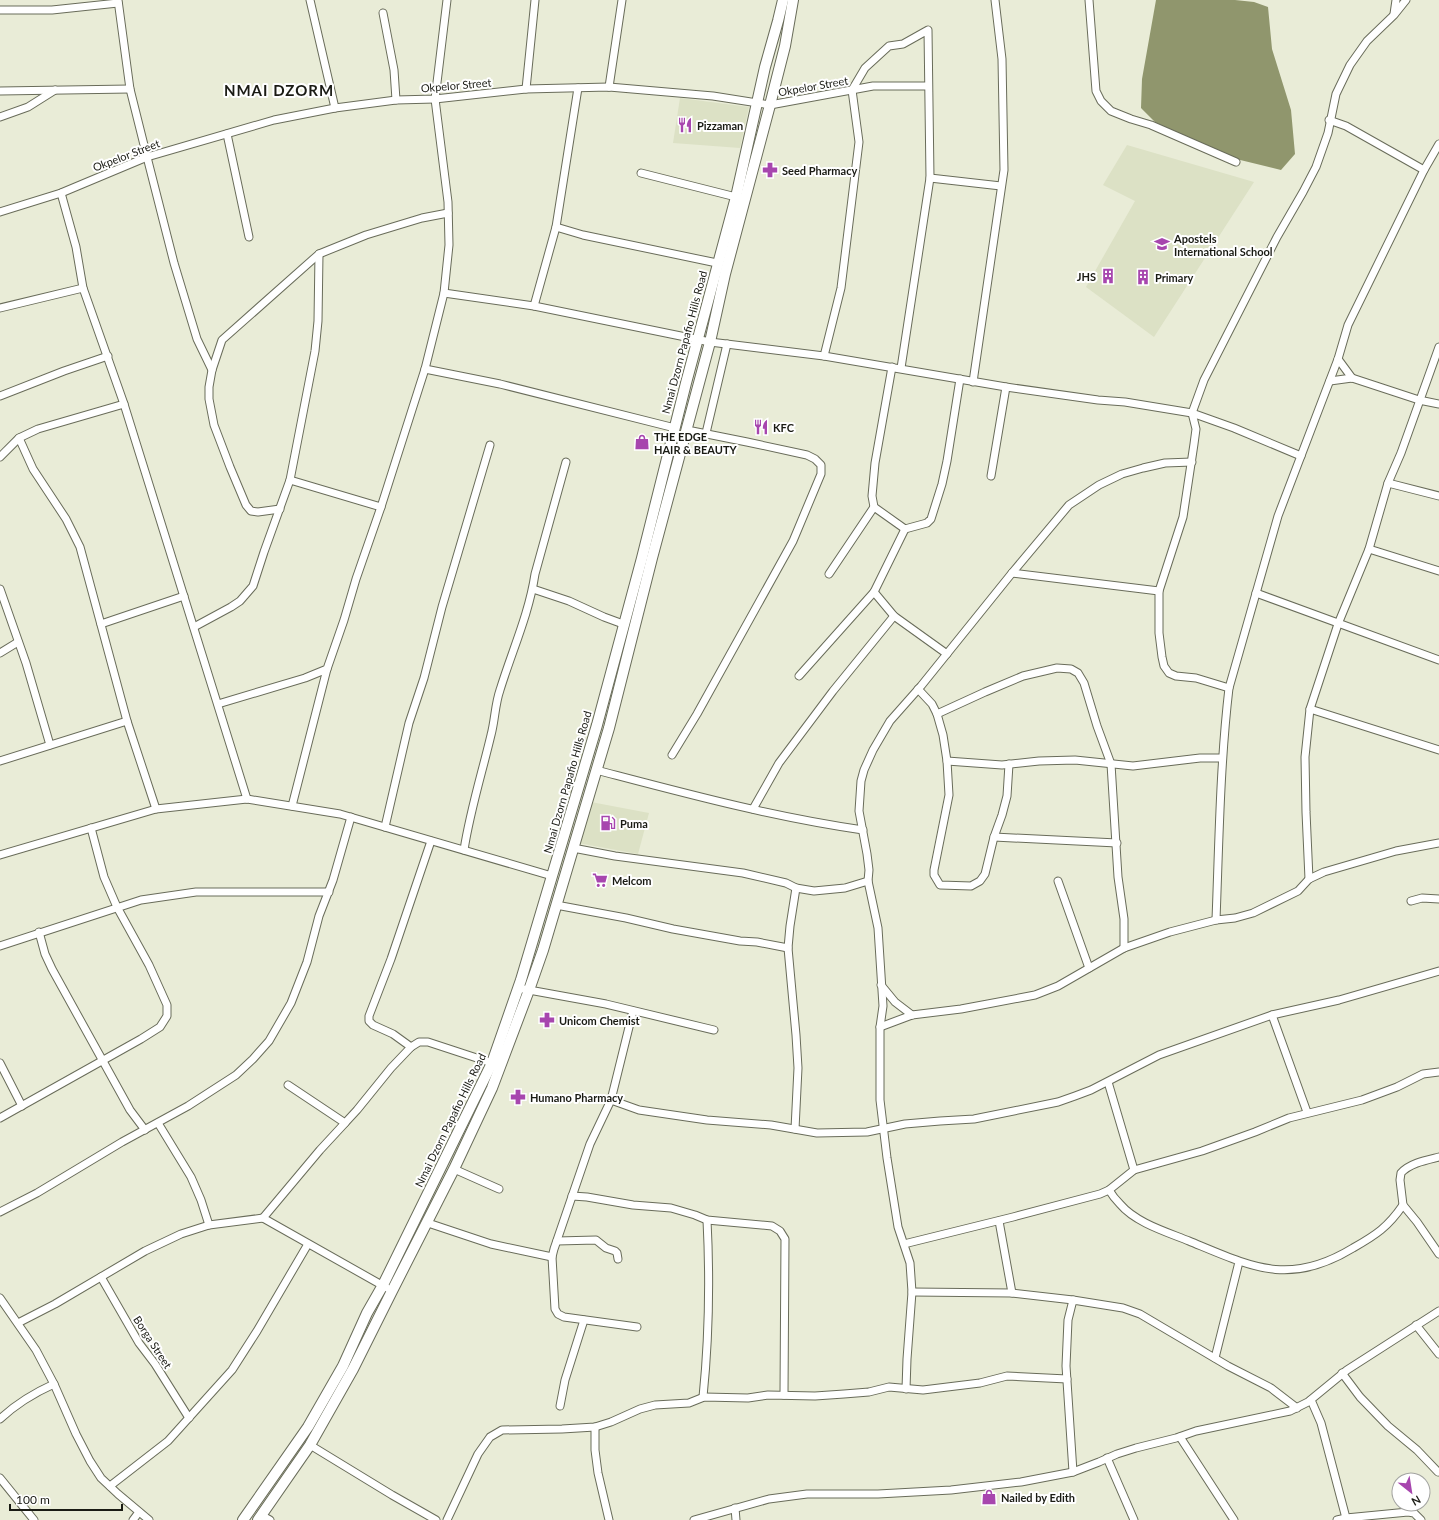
<svg xmlns="http://www.w3.org/2000/svg" width="1439" height="1520" font-family="Lato,sans-serif">
<style>
.built{fill:#dce1c5}
.water{fill:#90966d}
.lines{fill:none;stroke-linecap:round;stroke-linejoin:round}
.street-casing{stroke:#696c5a;stroke-width:9}
.secondary-casing{stroke:#696c5a;stroke-width:12}
.street{stroke:#fff;stroke-width:7}
.secondary{stroke:#fff;stroke-width:10}
.labels{text-anchor:middle;dominant-baseline:central;stroke-width:4;stroke-linejoin:round;paint-order:stroke}
.street-label{font-size:11px;fill:#1a1b14;stroke:#fff}
.poi-label{font-size:11px;font-weight:bold;fill:#1a1b14;stroke:#fff;text-anchor:start}
.district-label{font-size:15px;font-weight:bold;letter-spacing:1px;fill:#1a1b14;stroke:#fff}
</style>
<rect width="100%" height="100%" fill="#e9ecd7"/>
<g class="built">
<polygon points="680,98 749,107 740,148 673,143"/>
<polygon points="1127,145 1254,182 1154,337 1086,287 1135,201 1103,185"/>
<polygon points="591,802 649,813 638,854 578,843"/>
</g>
<polygon class="water" points="1156,0 1235,0 1254,2 1268,7 1272,49 1291,110 1295,154 1281,170 1228,157 1170,133 1155,122 1141,108 1142,79"/>
<g class="lines">
<g class="street-casing">
<g id="street">
<polyline points="118,0 130,89 147,157 174,263 197,339 212,370"/>
<polyline points="310,0 335,108"/>
<polyline points="1089,0 1096,91 1101,101 1111,111 1131,119 1151,125 1236,162"/>
<polyline points="0,10 52,10 118,3"/>
<polyline points="383,13 394,70 396,100"/>
<polyline points="1394,14 1396,0"/>
<polyline points="609,87 622,0"/>
<polyline points="526,89 535,0"/>
<polyline points="0,91 130,89"/>
<polyline points="0,117 28,107 55,90"/>
<polyline points="1329,120 1346,126 1424,170"/>
<polyline points="227,134 249,237"/>
<polyline points="641,173 736,197"/>
<polyline points="930,178 1001,186"/>
<polyline points="61,193 76,247 83,288 124,404 247,799"/>
<polyline points="0,212 61,193 147,157 274,120 335,108 396,100 435,99 526,89 609,87 713,96 770,105 873,86 928,86"/>
<polyline points="556,227 583,235 717,263"/>
<polyline points="444,293 534,306 710,342 824,356 1006,387 1098,400 1125,402 1192,413 1234,428 1301,456"/>
<polyline points="534,306 556,227 578,88"/>
<polyline points="0,308 83,288"/>
<polyline points="824,356 841,288 859,142 852,90 865,68 889,46 903,44 928,30 930,178 901,368"/>
<polyline points="1338,359 1352,378"/>
<polyline points="892,367 875,463 872,496 874,507 905,529 927,523 931,519 942,484 947,461 960,379"/>
<polyline points="425,369 500,384 675,428"/>
<polyline points="1330,381 1352,378 1419,400 1439,404"/>
<polyline points="973,382 1004,170 1002,59 995,0"/>
<polyline points="0,396 64,371 108,356"/>
<polyline points="706,433 727,344"/>
<polyline points="19,438 33,469 66,519 80,547 127,721 156,809"/>
<polyline points="0,457 19,438 38,429 124,404"/>
<polyline points="991,476 1006,387"/>
<polyline points="290,480 381,507"/>
<polyline points="1388,483 1439,496"/>
<polyline points="280,509 258,512 251,511 246,505 230,467 214,425 209,399 209,387 212,370 222,340 319,254 366,235 422,218 448,213"/>
<polyline points="1369,549 1439,571"/>
<polyline points="1012,573 1159,591"/>
<polyline points="829,574 874,507"/>
<polyline points="0,589 26,663 50,745"/>
<polyline points="533,589 569,601 604,617 623,624"/>
<polyline points="874,592 894,616 947,654"/>
<polyline points="1256,593 1439,660"/>
<polyline points="101,624 184,596"/>
<polyline points="194,627 231,607 240,601 253,586 264,552 290,480 315,351 318,321 319,254"/>
<polyline points="0,653 18,642"/>
<polyline points="799,676 874,592 905,529"/>
<polyline points="1229,688 1196,678 1176,676 1169,673 1164,666 1162,657 1159,633 1159,591 1183,517 1194,444 1196,429 1192,413 1204,380 1277,237 1303,192 1316,167 1328,133 1336,94 1350,65 1367,41 1394,15 1406,0"/>
<polyline points="918,689 932,704 937,714 943,735 947,761 949,795 934,870 934,875 940,885 971,886 980,881 985,874 994,837 1002,815 1007,796 1009,764"/>
<polyline points="218,704 305,678 327,669 344,620 356,579 381,507 425,369 444,293 449,245 448,202 435,99 447,0"/>
<polyline points="1310,709 1439,750"/>
<polyline points="937,714 985,692 1023,676 1057,668 1071,669 1078,673 1084,683 1097,726 1111,764 1118,877 1124,919 1124,948"/>
<polyline points="672,755 697,714 793,541 821,474 821,465 815,459 807,455 747,442 687,430"/>
<polyline points="0,761 127,721"/>
<polyline points="947,761 1002,765 1039,761 1075,760 1133,766 1200,758 1222,758"/>
<path d="M596,770c88,23 176,47 267,60"/>
<polyline points="292,806 327,669"/>
<polyline points="753,809 779,763 833,691 894,616"/>
<polyline points="385,827 409,723 424,678 442,607 490,445"/>
<polyline points="994,837 1117,843"/>
<polyline points="573,848 615,856 743,873 786,883 796,888 814,891 845,888 868,881"/>
<path d="M464,850c6,-39 18,-77 27,-115 4,-15 4,-31 9,-45 12,-39 29,-76 35,-116l31,-112"/>
<polyline points="0,855 156,809 247,799 340,814 552,876"/>
<polyline points="1309,879 1306,812 1305,757 1310,709 1338,624 1369,549 1388,483 1401,453 1439,347"/>
<polyline points="1058,881 1089,968"/>
<polyline points="1411,901 1422,898 1439,899"/>
<polyline points="556,905 626,918 673,929 740,941 757,942 788,948"/>
<path d="M1216,920c3,-78 4,-155 13,-232l49,-172 60,-157 10,-34 76,-155 15,-26"/>
<polyline points="39,932 45,954 52,969 130,1110 145,1130"/>
<polyline points="0,946 141,900 196,892 329,892"/>
<polyline points="881,985 895,1002 912,1015"/>
<polyline points="518,988 606,1004 714,1030"/>
<polyline points="633,1011 611,1100 590,1144 554,1249 552,1257 555,1309 558,1314 564,1317 637,1327"/>
<polyline points="1272,1015 1307,1112"/>
<polyline points="880,1027 912,1015 961,1009 1035,995 1058,986 1124,948 1170,932 1216,920 1235,918 1253,913 1298,891 1309,879 1324,872 1396,851 1439,843"/>
<polyline points="411,1047 393,1034 373,1025 369,1021 369,1016 391,959 431,841"/>
<polyline points="0,1063 22,1106"/>
<polyline points="288,1085 345,1123 357,1110 391,1068 411,1047 419,1042 428,1042 492,1063"/>
<polyline points="611,1100 639,1110 707,1120 771,1125 817,1133 867,1132 905,1124 940,1121 974,1119 1058,1102 1075,1096 1091,1090 1159,1055 1272,1015 1339,1000 1439,971"/>
<polyline points="0,1118 141,1039 160,1027 167,1016 167,1005 149,965 117,907 104,877 91,828"/>
<polyline points="158,1123 191,1177 201,1200 209,1225"/>
<polyline points="795,1129 798,1068 796,1035 788,948 790,926 796,888"/>
<path d="M1439,1157c-12,3 -29,6 -38,16l-1,7 3,25 14,17 22,32"/>
<polyline points="454,1169 499,1189"/>
<polyline points="1134,1170 1202,1151 1255,1132 1289,1118 1362,1100 1397,1087 1423,1074 1439,1072"/>
<path d="M1109,1190c3,5 7,10 11,14 16,19 47,28 69,37 63,26 100,46 164,7 23,-13 35,-21 50,-43"/>
<polyline points="572,1196 587,1197 633,1205 671,1208 695,1215 707,1220 772,1226 780,1231 785,1239 784,1395"/>
<polyline points="0,1212 37,1193 122,1142 188,1106 236,1075 253,1059 269,1041 291,1003 307,962 319,916 333,880 351,817"/>
<polyline points="263,1218 320,1150 345,1123"/>
<polyline points="999,1221 1012,1293"/>
<polyline points="428,1223 491,1244 552,1257"/>
<polyline points="557,1241 596,1240 606,1248 615,1251 617,1253 618,1259"/>
<polyline points="904,1244 1013,1217 1100,1194 1109,1190 1134,1170 1108,1082"/>
<polyline points="101,1277 139,1343 155,1364 189,1418"/>
<polyline points="912,1292 1012,1293 1073,1300"/>
<polyline points="0,1298 36,1350 54,1384 76,1434 90,1461 101,1478 118,1494 149,1520"/>
<polyline points="18,1323 55,1304 145,1251 181,1234 209,1225 263,1218 387,1288"/>
<polyline points="1416,1325 1439,1354"/>
<polyline points="1215,1358 1239,1262"/>
<polyline points="1342,1373 1360,1397 1388,1426 1417,1450 1438,1472"/>
<polyline points="906,1389 907,1359 912,1292 910,1263 898,1227 887,1158 880,1100 880,1027 883,1006 878,928 868,881 869,870 867,854 859,811 861,781 864,770 873,750 890,721 921,686 1012,573 1069,505 1099,485 1122,474 1143,468 1165,463 1192,462"/>
<path d="M703,1397c6,-59 7,-118 4,-177"/>
<polyline points="1311,1400 1321,1423 1346,1518"/>
<polyline points="560,1406 565,1380 584,1320"/>
<path d="M0,1419c16,-15 34,-26 54,-35"/>
<polyline points="595,1427 595,1450 598,1473 609,1520"/>
<polyline points="1180,1437 1234,1520"/>
<polyline points="310,1445 392,1495 436,1520"/>
<polyline points="1107,1458 1134,1520"/>
<polyline points="1073,1472 1066,1366 1068,1320 1073,1300 1123,1308 1140,1314 1228,1366 1271,1388 1297,1408"/>
<polyline points="0,1478 34,1520"/>
<polyline points="110,1486 168,1441 232,1370 257,1331 308,1244"/>
<polyline points="735,1508 736,1520"/>
<polyline points="261,1515 270,1520"/>
<polyline points="133,1520 139,1512"/>
<polyline points="447,1520 478,1454 490,1437 502,1430 562,1429 595,1427 611,1422 640,1409 655,1405 689,1403 704,1397 748,1398 768,1395 815,1396 844,1394 869,1392 889,1387 923,1390 980,1383 1007,1376 1067,1379"/>
<polyline points="694,1520 769,1499 807,1494 878,1494 951,1490 1021,1482 1073,1472 1099,1462 1117,1454 1136,1448 1176,1438 1196,1431 1290,1411 1308,1402 1347,1370 1439,1311"/>
<polyline points="1337,1520 1346,1518 1408,1512 1414,1513 1421,1520"/>
</g>
</g>
<g class="secondary-casing">
<g id="secondary">
<polyline points="243,1520 308,1427 343,1366 367,1313 383,1285 492,1063 521,980 597,725 642,558 686,383 736,197 765,67 778,21 783,0"/>
<polyline points="258,1520 310,1445 353,1369 392,1291 454,1169 492,1088 529,990 543,950 609,728 652,558 710,342 725,274 770,105 785,46 793,0"/>
</g>
</g>
<use href="#street" class="street"/>
<use href="#secondary" class="secondary"/>
</g>
<defs>
<g id="restaurant-bare" transform="scale(1.2)"><path d="M-5-6h1v4h1v-4h1v4h1v-4h1v5L-1.5 .5V6h-2V.5L-5-1ZM5-6V6H3V1.5H1.5Q1.5-4 5-6Z" fill="#a746ae" stroke="#fff" stroke-width="2.5" paint-order="stroke"/></g>
<g id="pharmacy-bare" transform="scale(1.2)"><path d="M-2-6h4v4h4v4h-4v4h-4v-4h-4v-4h4Z" fill="#a746ae" stroke="#fff" stroke-width="2.5" paint-order="stroke"/></g>
<g id="school-bare" transform="scale(1.2)"><path d="M0-5L7-2L0 1L-7-2ZM-4 1L0 2.5L4 1V4Q0 6-4 4Z" fill="#a746ae" stroke="#fff" stroke-width="2.5" paint-order="stroke"/></g>
<g id="building-bare" transform="scale(1.2)"><path d="M-4-6H4V6H1V3H-1V6H-4ZM-2.5-4.3h1.7v1.8h-1.7ZM.8-4.3h1.7v1.8H.8ZM-2.5-1h1.7V.8h-1.7ZM.8-1h1.7V.8H.8Z" fill="#a746ae" stroke="#fff" stroke-width="2.5" paint-order="stroke"/></g>
<g id="shop-bare" transform="scale(1.2)"><path d="M-5-2.5h2.3a2.7 3.5 0 0 1 5.4 0H5L5.5 6h-11ZM-1.5-2.5h3a1.5 2.3 0 0 0-3 0Z" fill="#a746ae" stroke="#fff" stroke-width="2.5" paint-order="stroke"/></g>
<g id="fuel-bare" transform="scale(1.2)"><path d="M-5.5-6h7V0h2V4h1.3V-2.5L3-4.5l.8-.8L6-3V5H2.5V1h-1V6h-7ZM-4.2-4.7v3.2H.2V-4.7Z" fill="#a746ae" stroke="#fff" stroke-width="2.5" paint-order="stroke"/></g>
<g id="supermarket-bare" transform="scale(1.2)"><path d="M-6-5.5h2.5l.6 2H6L4.5 2H-2.5L-4.4-4H-6ZM-1.5 3.2a1.3 1.3 0 1 0 .1 0ZM3 3.2a1.3 1.3 0 1 0 .1 0Z" fill="#a746ae" stroke="#fff" stroke-width="2.5" paint-order="stroke"/></g>
</defs>
<g fill-rule="evenodd">
<use href="#restaurant-bare" x="685" y="125"/>
<use href="#pharmacy-bare" x="770" y="170"/>
<use href="#school-bare" x="1162" y="244"/>
<use href="#building-bare" x="1108" y="276"/>
<use href="#building-bare" x="1143" y="277"/>
<use href="#restaurant-bare" x="761" y="427"/>
<use href="#shop-bare" x="642" y="442"/>
<use href="#fuel-bare" x="608" y="823"/>
<use href="#supermarket-bare" x="600" y="880"/>
<use href="#pharmacy-bare" x="547" y="1020"/>
<use href="#pharmacy-bare" x="518" y="1097"/>
<use href="#shop-bare" x="989" y="1497"/>
</g>
<g class="labels">
<g class="street-label">
<text transform="translate(456 85) rotate(-5)">Okpelor Street</text>
<text transform="translate(813 86) rotate(-10)">Okpelor Street</text>
<text transform="translate(126 155) rotate(-21)">Okpelor Street</text>
<text transform="translate(684 342) rotate(-75)">Nmai Dzorn Papafio Hills Road</text>
<text transform="translate(567 782) rotate(-74)">Nmai Dzorn Papafio Hills Road</text>
<text transform="translate(450 1120) rotate(-64)">Nmai Dzorn Papafio Hills Road</text>
<text transform="translate(153 1342) rotate(57)">Borga Street</text>
</g>
<g class="poi-label">
<text x="697" y="125">Pizzaman</text>
<text x="782" y="170">Seed Pharmacy</text>
<text x="1174" y="238">Apostels<tspan x="1174" dy="13">International School</tspan></text>
<text x="1096" y="276" text-anchor="end">JHS</text>
<text x="1155" y="277">Primary</text>
<text x="773" y="427">KFC</text>
<text x="654" y="436">THE EDGE<tspan x="654" dy="13">HAIR &amp; BEAUTY</tspan></text>
<text x="620" y="823">Puma</text>
<text x="612" y="880">Melcom</text>
<text x="559" y="1020">Unicom Chemist</text>
<text x="530" y="1097">Humano Pharmacy</text>
<text x="1001" y="1497">Nailed by Edith</text>
</g>
<g class="district-label">
<text x="279" y="90">NMAI DZORM</text>
</g>
</g>
<g transform="translate(1411 1492) rotate(150)"><circle r="19" fill="#ffffff" stroke="#a3a4a1"/>
<path d="M0-3L7 15L0 10L-7 15Z" fill="#a746ae"/>
<text y="-6" font-size="11" font-weight="bold" text-anchor="middle" fill="#1a1b14">N</text>
</g>
<path d="M10 1504v6h112v-6" fill="none" stroke="#1a1b14" stroke-width="2"/>
<text x="16" y="1504" font-size="12" fill="#1a1b14" stroke="#ffffff" stroke-width="3" paint-order="stroke">100 m</text>
</svg>
